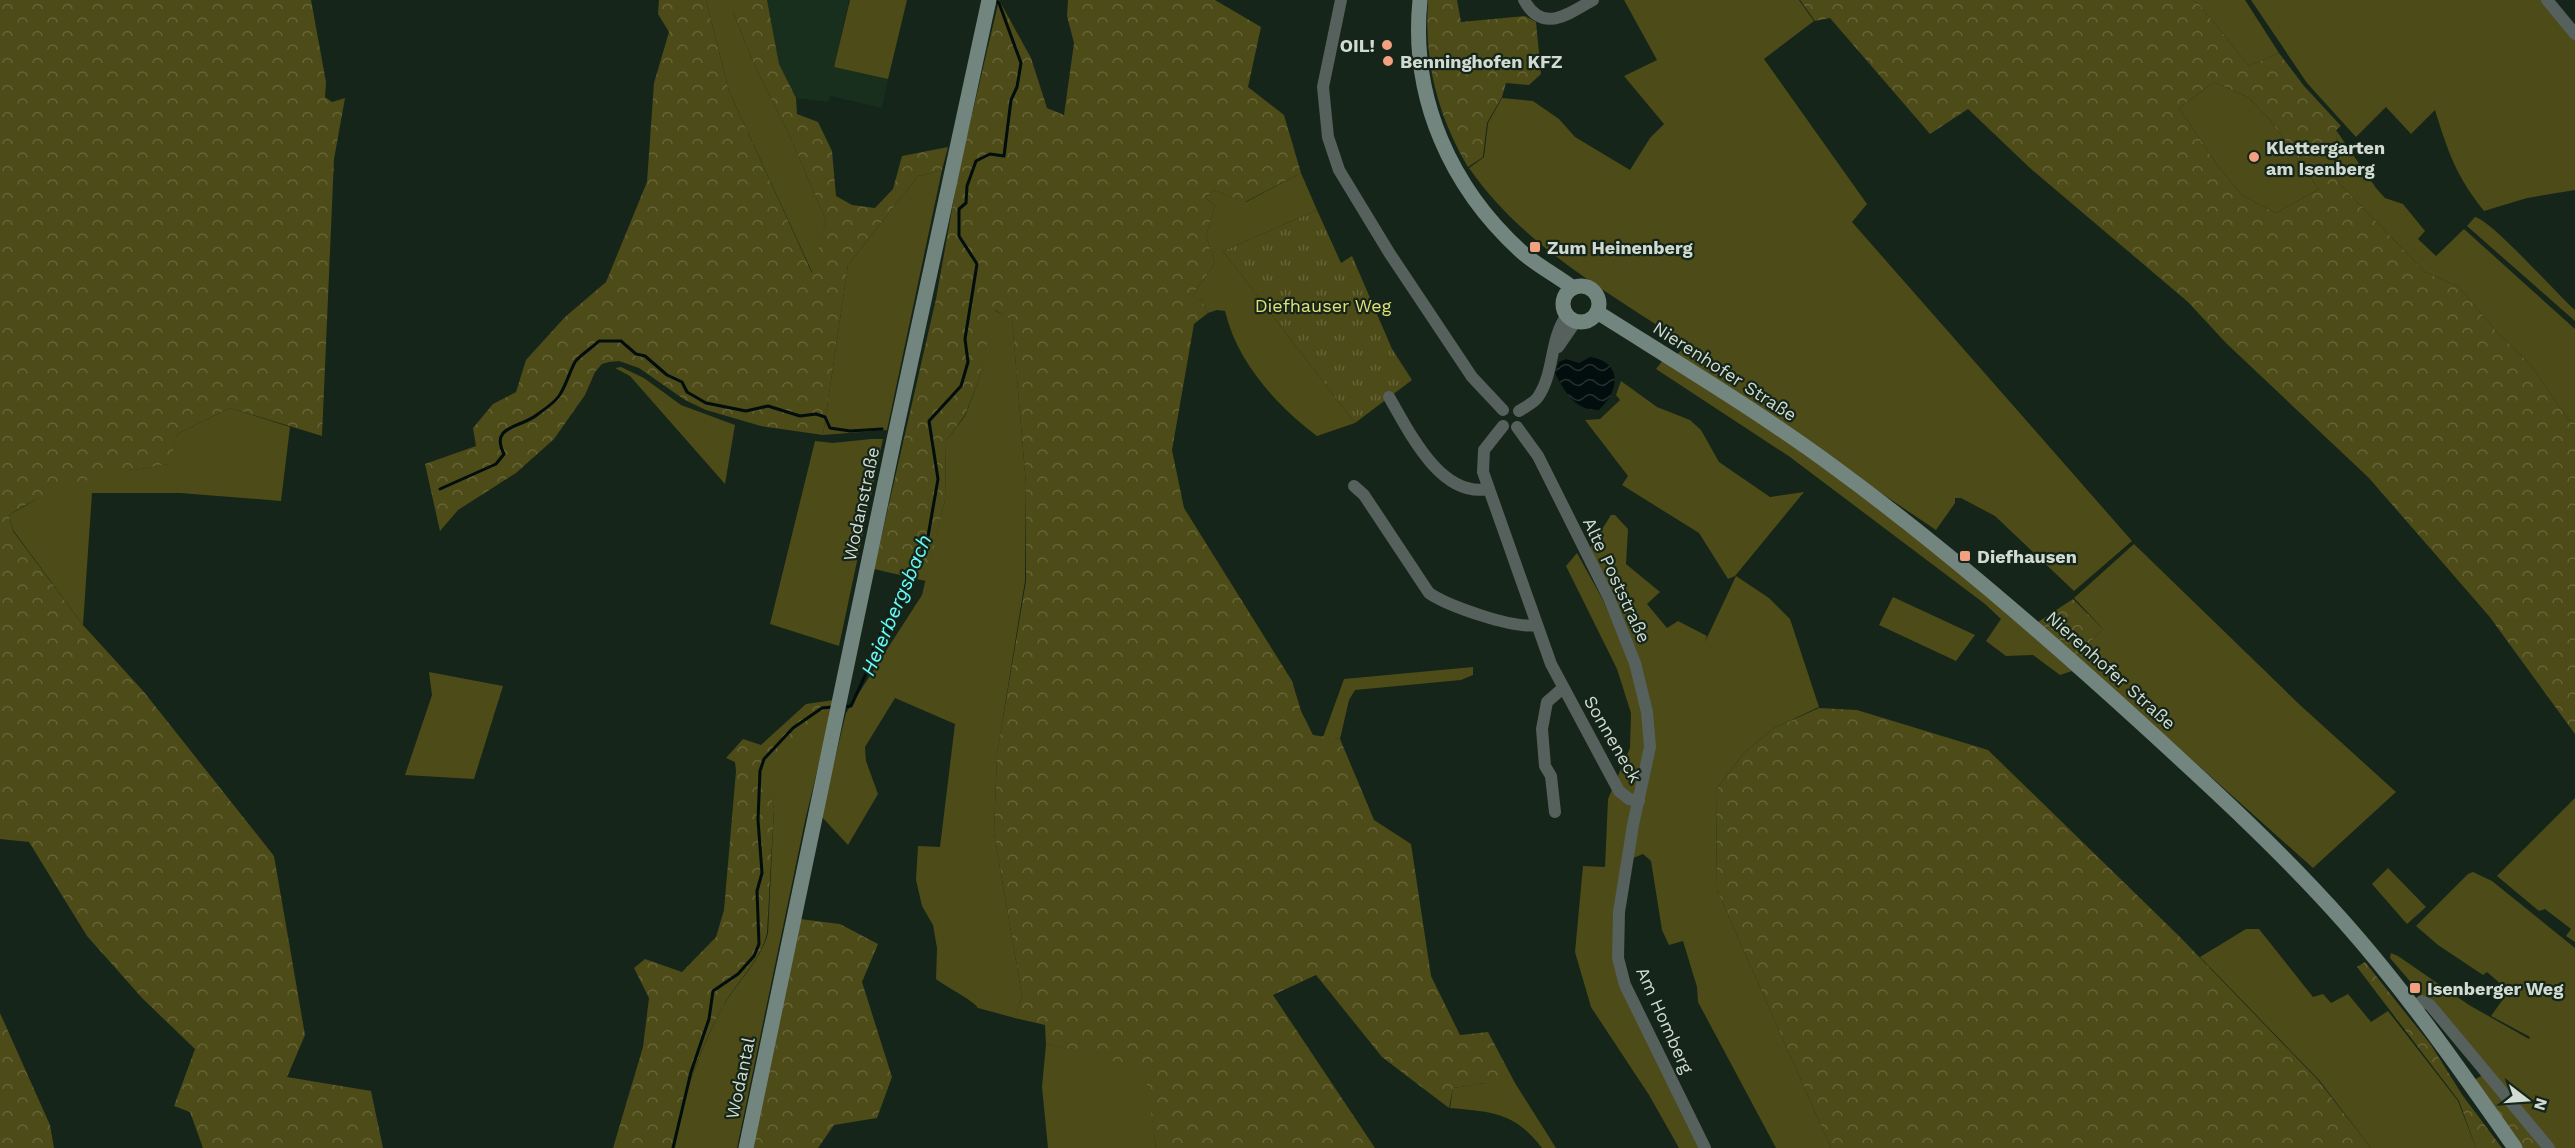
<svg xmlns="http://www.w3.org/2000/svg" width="2575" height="1148" font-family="'Work Sans',sans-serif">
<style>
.built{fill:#182f1e}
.green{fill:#4d4b18}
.forest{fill:url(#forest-crowns);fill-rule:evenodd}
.park{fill:url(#park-tufts)}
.water{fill:url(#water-waves)}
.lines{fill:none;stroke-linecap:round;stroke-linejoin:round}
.stream{stroke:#020d0d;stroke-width:3}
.canal{stroke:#020d0d;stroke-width:10}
.minor{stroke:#56605d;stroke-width:12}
.secondary{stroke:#73857f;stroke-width:15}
.poi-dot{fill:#f2a07f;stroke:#152519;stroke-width:2}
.labels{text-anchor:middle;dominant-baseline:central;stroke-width:4.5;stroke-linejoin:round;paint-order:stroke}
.poi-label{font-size:18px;font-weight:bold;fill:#d1dbd2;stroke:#152519;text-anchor:start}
.park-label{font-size:18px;fill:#e1e078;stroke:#152519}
.street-label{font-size:18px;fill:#d1dbd2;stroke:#152519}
.water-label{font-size:20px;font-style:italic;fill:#66fbfa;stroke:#152519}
</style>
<defs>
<pattern id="forest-crowns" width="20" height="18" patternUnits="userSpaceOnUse" patternTransform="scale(1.5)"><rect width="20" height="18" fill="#4d4b18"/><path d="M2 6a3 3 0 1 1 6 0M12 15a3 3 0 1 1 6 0" fill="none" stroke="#666439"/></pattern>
<pattern id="park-tufts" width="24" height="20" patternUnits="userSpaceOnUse" patternTransform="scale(1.5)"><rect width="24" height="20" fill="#4d4b18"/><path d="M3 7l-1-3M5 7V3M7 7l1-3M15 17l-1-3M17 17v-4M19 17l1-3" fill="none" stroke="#666439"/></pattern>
<pattern id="water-waves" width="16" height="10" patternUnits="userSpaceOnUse" patternTransform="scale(1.5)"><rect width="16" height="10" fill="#020d0d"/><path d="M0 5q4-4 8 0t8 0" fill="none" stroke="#26302f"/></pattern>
</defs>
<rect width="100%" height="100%" fill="#152519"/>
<polygon class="built" points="767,0 849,0 834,67 888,79 882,108 830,96 828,102 796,98 779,64"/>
<g class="green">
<polygon points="706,0 733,0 733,12 753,62 791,139 826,220 813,274 729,91"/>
<polygon points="850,0 907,0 888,79 834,67"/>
<path d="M1624,0h175l15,21 -50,38 103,145 -15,18 280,319 -58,50 -79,-75 -34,-18h-6v5l-19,27 -260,-175 12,-10c-79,-52 -165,-99 -219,-177l15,-11 4,-34 14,-25 31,3 26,18 16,18 55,33 20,-32 14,-14 -40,-48 33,-16z"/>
<polygon points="2192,0 2245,0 2279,53 2249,66 2199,4"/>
<path d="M2251,0h292l32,39v151l-48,8 -43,13c-28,-35 -36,-59 -49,-101l-24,24 -25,-27 -30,30 -49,-54z"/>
<polygon points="2214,82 2248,97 2270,120 2319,189 2276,213 2243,196 2220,169 2179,108"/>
<polygon points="2336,130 2376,188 2385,198 2403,204 2425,231 2418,239 2436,256 2464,229 2575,329 2575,423 2568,419 2530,364 2496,331 2459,287 2425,272 2337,181"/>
<polygon points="942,170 887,430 823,435 848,265 918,176"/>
<path d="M1301,173l16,37 -94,41 132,172 -38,13c-41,-31 -80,-74 -92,-125l-8,-1 -9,3 -7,-14 -12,6 7,-15 19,-27 -9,-27 9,-31 -10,-7 9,-8 32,12z"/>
<path d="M2475,217c15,2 83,78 100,93v11l-108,-95z"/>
<path d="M994,310l18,9 14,165 -1,97 -28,174 -3,78 28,163 -7,22 -37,-10c-4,-7 -33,-22 -42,-29l1,-31 -4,-23 -11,-19 -6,-26 2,-34 22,1 15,-123 -60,-26 -30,49 1,14 12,33 -30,51 -27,-29 25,-103 76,-118 23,-95 1,-59 19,-25 13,-34z"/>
<polygon points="1663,360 1801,450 1945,559 2072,671 2060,675 2033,655 2006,656 1986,641 2001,619 1985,604 1790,457 1656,369"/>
<polygon points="621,367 644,378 681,405 735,425 725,484 630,376 615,368"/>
<polygon points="1621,381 1657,407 1690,420 1701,430 1719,462 1770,497 1804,492 1735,576 1728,579 1699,533 1622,485 1628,476 1585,420 1600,419 1620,400 1616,395"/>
<polygon points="230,408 290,427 281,501 180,493 92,493 83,625 13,530 9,515 49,492 92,477 169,464 177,434"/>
<polygon points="871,439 883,439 839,646 770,624 815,441 833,443"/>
<polygon points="1611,515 1615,515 1628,529 1626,564 1660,592 1647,604 1667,628 1678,621 1707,636 1705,642 1736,576 1769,598 1790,619 1819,707 1774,728 1743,754 1716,790 1717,890 1831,1148 1776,1148 1698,1002 1697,987 1683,941 1669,945 1662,930 1651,861 1643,854 1631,859 1615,957 1701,1148 1679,1148 1649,1095 1591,1007 1575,952 1583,866 1605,867 1608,799 1630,748 1631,713 1617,669 1566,566 1577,553 1603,600 1652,711 1589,550"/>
<polygon points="2134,544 2300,705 2396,792 2313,868 2076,656 2103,629 2074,598"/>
<polygon points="1893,597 1975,635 1956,661 1879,625"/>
<polygon points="1473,667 1473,675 1461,680 1355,690 1349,700 1340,739 1323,737 1344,679"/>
<polygon points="429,672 503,686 474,779 405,775 432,695"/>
<path d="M831,713l-26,108 -68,327h-62c6,-49 24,-96 47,-140 15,-27 38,-45 46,-75l6,-125 -10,-33 53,-53z"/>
<polygon points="2575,798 2575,942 2566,936 2571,929 2545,909 2539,911 2497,876"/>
<polygon points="2388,868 2426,907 2407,924 2372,884"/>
<polygon points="2473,872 2492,881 2575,948 2575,1148 2553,1148 2390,958 2391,953 2398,956 2469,1005 2529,1039 2530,1037 2491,1016 2509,991 2487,972 2483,975 2438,945 2416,926 2468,874"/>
<polygon points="2246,929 2259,929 2313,997 2323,994 2331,1003 2348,994 2371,1022 2388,1011 2458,1101 2476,1148 2371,1148 2319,1080 2200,957"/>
<polygon points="1046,1044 1146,1068 1156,1148 1048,1148 1042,1087"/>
<path d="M1485,1083h30l41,65h-14c-28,-36 -49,-36 -92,-40l3,-20z"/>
</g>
<g class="forest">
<path d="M0,0h311l15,82 -1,15 7,5 13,-4 -11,61 -12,277 -92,-28 -53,26 -7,30c-60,10 -109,17 -161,51l4,16 70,94 61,67 130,164 31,179 -18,42 84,14 12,57h-180l-13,-36 -16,-6 21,-57 -52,-50 -56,-63 -58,-94 -29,-3z"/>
<polygon points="659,0 706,0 729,91 812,273 826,220 791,139 753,62 733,12 733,0 767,0 779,64 796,98 797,114 818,122 832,151 836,196 852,205 875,208 893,189 902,156 948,147 942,170 918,176 848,265 823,435 761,426 706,410 685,400 639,368 619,361 609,362 602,364 595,372 585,395 554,439 516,473 458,510 440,531 425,464 476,446 473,428 493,404 516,392 526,360 565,317 606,282 647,182 654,83 669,32 658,14"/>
<polygon points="999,0 1031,58 1047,108 1064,115 1074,43 1067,16 1068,0 1215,0 1261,27 1248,87 1284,115 1301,173 1245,202 1214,190 1205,198 1215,205 1206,236 1215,263 1196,290 1190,304 1201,299 1208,313 1194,324 1172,450 1184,508 1292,681 1301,711 1313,735 1340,739 1374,820 1411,844 1431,976 1460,1035 1488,1032 1515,1083 1485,1083 1453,1088 1449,1108 1382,1057 1316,975 1273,995 1375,1148 1156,1148 1145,1069 1046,1044 1045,1025 1015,1018 1022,996 994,833 997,754 1026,581 1026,484 1012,320 995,310 978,382 965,415 946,441 945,500 926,581 874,569 936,299 959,170"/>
<path d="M1428,0h29l4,22 64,-6 11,6 5,52 -12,11 -23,-2 -4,14 -15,26 -4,34 -15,10c-31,-53 -44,-105 -40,-167z"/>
<path d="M1800,0h392l7,4 50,62 30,-13 25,33 37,40 -5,4 1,51 88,91 34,15 37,44 34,33 38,55 7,4v311l-86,-118 -120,-138 -143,-135 -38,-41 -158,-134 -62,-59 -38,25 -100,-116 -15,3zM2214,82l34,15 22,23 49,69 -43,24 -33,-17 -23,-27 -41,-61z"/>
<polygon points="2073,599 2103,629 2076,656 2038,622"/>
<path d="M834,700l-3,13 -14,10 -52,52 9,33 -7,125c-7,30 -30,47 -45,75 -23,43 -41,91 -47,140h-62l30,-101 6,-49 -15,-30 11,-9 37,13 34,-35 8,-27 12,-139 -1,-9 -9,-4 17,-19 18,6 45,-41z"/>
<polygon points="1819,708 1857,710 1988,750 2180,937 2318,1080 2371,1148 1831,1148 1717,890 1716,790 1743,754 1774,728"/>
<polygon points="800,919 840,924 878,944 862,982 892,1077 877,1118 834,1125 818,1148 753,1148"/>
<polygon points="2365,962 2431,1045 2463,1096 2502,1148 2476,1148 2459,1101 2357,967"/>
<polygon points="0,1013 50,1125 54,1148 0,1148"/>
<polygon points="2483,1075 2543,1148 2522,1148 2474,1080"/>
</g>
<polygon class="park" points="1317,210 1341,263 1352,256 1392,349 1412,380 1355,423 1223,251"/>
<path class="water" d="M1590,357c34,5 29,35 9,53 -24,1 -34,-18 -44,-37l4,-11 7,-3 13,4z"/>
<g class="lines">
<g class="stream">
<path d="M440,489l56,-25 8,-10c-15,-29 18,-26 34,-40 7,-5 16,-11 21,-18 7,-10 10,-23 16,-34 5,-7 17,-14 24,-21h22l15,13 9,2 22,19 15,7 5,10 19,11 40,8 22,-5 32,10 16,-2 9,3 5,11 20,3 32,-2"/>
<polyline points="911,577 927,542 938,479 929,421 961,386 968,362 965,339 977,264 959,236 959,209 966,203 967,186 976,161 990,154 1004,156 1011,100 1017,87 1021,63 999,3 995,0"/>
<polyline points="842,707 851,706 876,652"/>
<polyline points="673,1148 691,1072 709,1019 713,991 738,974 754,956 759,944 757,891 762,873 758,820 760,771 764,759 793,728 822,708 832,707"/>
</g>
<polyline class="canal" points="876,652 911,577"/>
<g class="minor">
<polyline points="1341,0 1323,87 1328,137 1339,170 1390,254 1472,377 1503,410"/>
<path d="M1524,0c19,35 45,13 69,0"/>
<polyline points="2547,0 2575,34"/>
<polyline points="1558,347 1576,321"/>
<path d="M1389,397c20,34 51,101 99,92"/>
<path d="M1519,411c6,-4 15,-8 19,-14 17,-25 11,-57 29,-82"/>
<polyline points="1503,426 1484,450 1483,472 1551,664 1619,791 1629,799 1639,801"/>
<polyline points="1517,427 1538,456 1609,598 1635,663 1647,712 1650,747 1633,825 1619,912 1618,958 1625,985 1705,1148"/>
<path d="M1354,486l10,9 65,98c19,13 84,36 107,32"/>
<polyline points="1555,812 1551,776 1545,766 1542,729 1547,702 1563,688"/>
<polyline points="2414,1007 2422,1001 2430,1005 2549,1148"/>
</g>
<g class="secondary">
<path d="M1420,0c-10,98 31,189 104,254 16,13 33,22 49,34"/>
<circle cx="1581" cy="304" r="18"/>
<path d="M1597,312c79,50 161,99 237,155 108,79 209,167 308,257 70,64 140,128 202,198 63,71 117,149 171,226"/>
<polyline points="746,1148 895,435 989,0"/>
</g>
</g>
<g class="poi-dot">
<circle cx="1387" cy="45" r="6"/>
<circle cx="1388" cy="61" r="6"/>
<circle cx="2254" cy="157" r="6"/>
<rect x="1529" y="241" width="12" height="12" rx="3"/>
<rect x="1959" y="550" width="12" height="12" rx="3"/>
<rect x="2409" y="982" width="12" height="12" rx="3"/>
</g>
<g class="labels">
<g class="poi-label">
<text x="1375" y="45" text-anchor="end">OIL!</text>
<text x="1400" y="61">Benninghofen KFZ</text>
<text x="2266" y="147">Klettergarten<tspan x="2266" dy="21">am Isenberg</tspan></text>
<text x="1547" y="247">Zum Heinenberg</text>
<text x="1977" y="556">Diefhausen</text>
<text x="2427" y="988">Isenberger Weg</text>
</g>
<g class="park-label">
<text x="1323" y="305">Diefhauser Weg</text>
</g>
<g class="street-label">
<text transform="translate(1725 371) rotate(33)">Nierenhofer Straße</text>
<text transform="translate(861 504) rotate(-78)">Wodanstraße</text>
<text transform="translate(1617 580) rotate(65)">Alte Poststraße</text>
<text transform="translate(2111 670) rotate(42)">Nierenhofer Straße</text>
<text transform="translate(1613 739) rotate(60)">Sonneneck</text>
<text transform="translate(1665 1020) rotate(66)">Am Homberg</text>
<text transform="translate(740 1078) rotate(-78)">Wodantal</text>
</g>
<g class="water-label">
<text transform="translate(896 605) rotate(-67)">Heierbergsbach</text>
</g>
</g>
<g transform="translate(2527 1100) rotate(107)" stroke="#152519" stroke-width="4.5" paint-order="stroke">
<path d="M0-4.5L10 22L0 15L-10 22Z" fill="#d1dbd2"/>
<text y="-9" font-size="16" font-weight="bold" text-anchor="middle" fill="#d1dbd2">N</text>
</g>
</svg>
